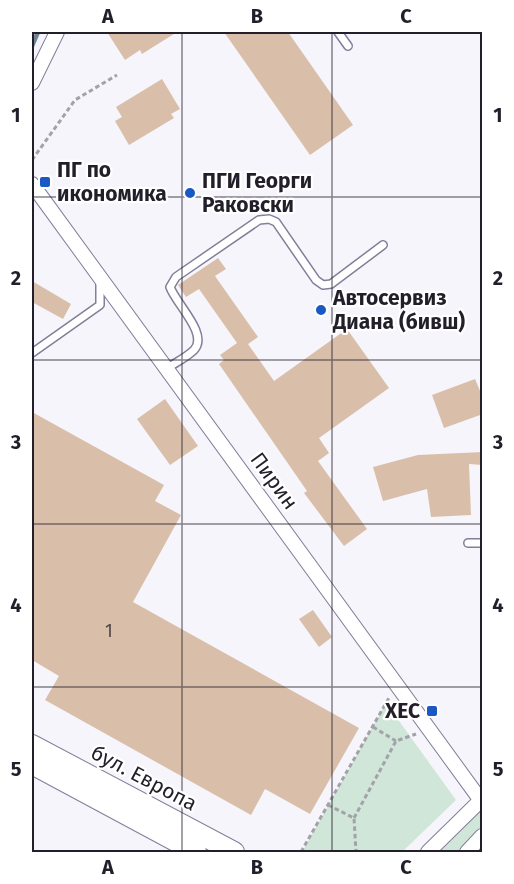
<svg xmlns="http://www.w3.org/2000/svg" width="514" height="884" font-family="'Fira Sans',sans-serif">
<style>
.green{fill:#d0e6d8}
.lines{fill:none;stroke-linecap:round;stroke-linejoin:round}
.stream{stroke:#6e8493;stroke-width:4.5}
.building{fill:#d9bfaa}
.lane-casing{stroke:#837e99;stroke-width:10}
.street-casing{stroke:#837e99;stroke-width:16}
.secondary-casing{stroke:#837e99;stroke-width:22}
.path{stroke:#a3a2a9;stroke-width:3;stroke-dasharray:4.5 3;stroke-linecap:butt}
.lane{stroke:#fff;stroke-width:7}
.street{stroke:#fff;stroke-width:14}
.secondary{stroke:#fff;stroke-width:20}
.grid{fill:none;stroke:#221f2a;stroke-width:1.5;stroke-opacity:0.55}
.poi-dot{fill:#1a58c4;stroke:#fff;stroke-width:2}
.labels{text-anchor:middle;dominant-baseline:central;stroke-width:4.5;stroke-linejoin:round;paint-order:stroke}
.number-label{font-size:18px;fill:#50474a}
.poi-label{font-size:21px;font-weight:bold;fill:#221f2a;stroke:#fff;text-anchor:start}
.street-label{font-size:21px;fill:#221f2a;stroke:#fff}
.neatline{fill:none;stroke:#221f2a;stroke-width:2}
.grid-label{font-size:20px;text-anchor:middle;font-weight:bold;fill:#221f2a}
</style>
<rect width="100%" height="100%" fill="#f6f5fb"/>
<g class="green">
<polygon points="386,703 456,800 402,852 302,852"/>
<polygon points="482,802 482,852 428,852"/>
</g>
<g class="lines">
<polyline class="stream" points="32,46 38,32"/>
</g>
<g class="building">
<polygon points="107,32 177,32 142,54 140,50 125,60"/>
<polygon points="224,32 288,32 353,125 310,155"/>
<polygon points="162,79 180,109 171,114 174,118 129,145 115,121 122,117 116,107"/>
<polygon points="218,258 226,269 215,276 258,337 248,344 274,381 347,329 389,388 319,438 329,453 318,461 367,529 344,546 304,493 307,491 219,364 224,360 220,355 237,343 199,289 186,297 178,285"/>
<polygon points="32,281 71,304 63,319 32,302"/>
<polygon points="475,379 483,398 483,414 444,428 432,395"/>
<polygon points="165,399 198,446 170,465 137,419"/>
<polygon points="32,412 164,485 155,501 181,515 133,602 359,728 310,814 265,789 251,815 45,700 59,676 32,660"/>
<polygon points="483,452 483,465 469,464 471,515 431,517 427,489 383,501 373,467 418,455"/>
<polygon points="313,610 332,637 319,647 299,619"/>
</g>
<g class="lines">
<g class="lane-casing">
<g id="lane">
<polyline points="338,32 348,46"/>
<polyline points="32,353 100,305 100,280"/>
<path d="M166,369c9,-6 21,-12 28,-19 15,-16 -18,-46 -24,-63l6,-10 83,-57 10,-1 7,3 40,58 7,5 8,-1 52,-39"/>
<polyline points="468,543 482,543"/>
</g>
</g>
<g class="street-casing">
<g id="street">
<polyline points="32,83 57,32"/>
<polyline points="32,184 482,802"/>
<polyline points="428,852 482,799"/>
<polyline points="467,852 482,836"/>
</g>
</g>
<g class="secondary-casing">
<g id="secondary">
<polyline points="32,745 234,852"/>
<polyline points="32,764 196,852"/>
</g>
</g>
<g class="path">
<polyline points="32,160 75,100 117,75"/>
<polyline points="373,727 396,741"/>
<polyline points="328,805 354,818 356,852"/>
<polyline points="354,818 396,741 416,734"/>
<polyline points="301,852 390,696"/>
</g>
<use href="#lane" class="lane"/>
<use href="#street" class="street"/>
<use href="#secondary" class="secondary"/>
</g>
<path class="grid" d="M182,32v820M332,32v820M32,197h450M32,360h450M32,524h450M32,687h450"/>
<g class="poi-dot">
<rect x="39" y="176" width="12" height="12" rx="3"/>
<circle cx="190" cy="193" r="6"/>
<circle cx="321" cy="310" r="6"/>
<rect x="426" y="705" width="12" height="12" rx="3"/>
</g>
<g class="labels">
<g class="number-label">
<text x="109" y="631">1</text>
</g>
<g class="poi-label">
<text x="57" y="170">ПГ по<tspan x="57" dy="24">икономика</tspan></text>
<text x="202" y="181">ПГИ Георги<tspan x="202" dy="24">Раковски</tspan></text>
<text x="333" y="298">Автосервиз<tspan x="333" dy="24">Диана (бивш)</tspan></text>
<text x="420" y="711" text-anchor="end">ХЕС</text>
</g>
<g class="street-label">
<text transform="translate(274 481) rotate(54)">Пирин</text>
<text transform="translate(144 778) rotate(28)">бул. Европа</text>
</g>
</g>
<rect width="514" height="884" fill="none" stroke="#ffffff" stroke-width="66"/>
<rect x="33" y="33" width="448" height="818" class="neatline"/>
<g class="grid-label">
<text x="108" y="23">A</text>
<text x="257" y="23">B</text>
<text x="406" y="23">C</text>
<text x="16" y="122">1</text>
<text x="498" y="122">1</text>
<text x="16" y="285">2</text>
<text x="498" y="285">2</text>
<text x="16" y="449">3</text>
<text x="498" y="449">3</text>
<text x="16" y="612">4</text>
<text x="498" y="612">4</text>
<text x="16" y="776">5</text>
<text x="498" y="776">5</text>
<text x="108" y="874">A</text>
<text x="257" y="874">B</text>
<text x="406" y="874">C</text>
</g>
</svg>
